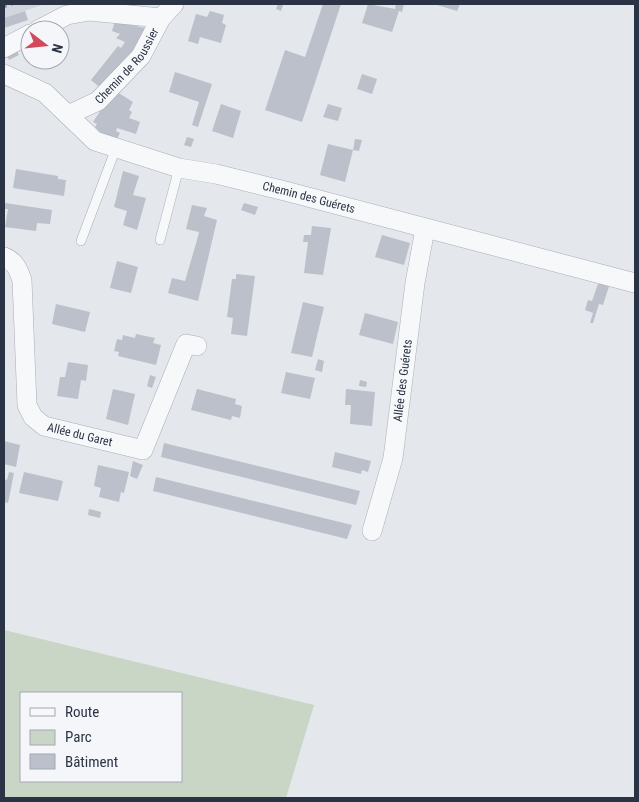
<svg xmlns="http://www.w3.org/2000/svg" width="639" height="802" font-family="'Roboto Condensed',sans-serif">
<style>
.built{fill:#d2d6de}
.green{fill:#c9d6c5;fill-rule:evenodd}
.building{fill:#bbc0ca}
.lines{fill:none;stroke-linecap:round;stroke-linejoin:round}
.lane-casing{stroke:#a9aeb7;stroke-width:10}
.street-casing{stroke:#a9aeb7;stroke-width:20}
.lane{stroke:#f7f8fa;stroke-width:9}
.street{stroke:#f7f8fa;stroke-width:19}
.rail{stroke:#7d8696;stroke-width:4;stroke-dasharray:2.5 5;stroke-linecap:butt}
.labels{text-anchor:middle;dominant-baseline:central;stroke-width:4;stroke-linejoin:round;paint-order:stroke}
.street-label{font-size:12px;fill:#2b3445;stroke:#f4f6f9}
</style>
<rect width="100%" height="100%" fill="#e4e7ec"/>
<polygon class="built" points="4,4 45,4 4,18"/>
<path class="green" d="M4,630l310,75 -28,93h-282zM21,693h160v88h-160z"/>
<g class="building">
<polygon points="278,4 283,5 281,11 276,9"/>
<polygon points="323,4 341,4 302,122 265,110 285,50 305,57"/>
<polygon points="368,4 395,9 396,4 404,4 402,12 399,11 392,32 362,23"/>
<polygon points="434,4 460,4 457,11"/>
<polygon points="25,11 28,20 4,28 4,18"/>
<polygon points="210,11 224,15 222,23 226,25 221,43 200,37 198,44 188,41 196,14 207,17"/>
<polygon points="115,21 145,28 137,46 103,90 91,80 118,46 121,48 125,42 116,38 120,34 112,31"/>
<polygon points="16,49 19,55 9,60 6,54"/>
<polygon points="175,72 212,84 198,127 192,125 199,102 169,92"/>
<polygon points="362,74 377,79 372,94 357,89"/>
<polygon points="114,90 133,102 129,110 132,112 129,118 140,122 136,134 117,128 116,131 120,133 117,139 101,133 95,127 97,124 93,122"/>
<polygon points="221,104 241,111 233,138 212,131"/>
<polygon points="328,104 342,108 338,121 323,117"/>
<polygon points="187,137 194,139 191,147 184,145"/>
<polygon points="355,139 362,140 359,151 353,150"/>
<polygon points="328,144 353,150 345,182 320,175"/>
<polygon points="16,169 58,176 58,179 66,180 64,196 13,188"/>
<polygon points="123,171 139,176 133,195 146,198 137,230 123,225 127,211 114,207"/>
<polygon points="5,203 52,210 50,224 37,223 36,231 5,227 8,209 5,209"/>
<polygon points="244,203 258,207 255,215 241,210"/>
<polygon points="192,205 207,208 204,216 217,220 198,301 168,293 172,278 185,281 197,240 199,232 186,229"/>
<polygon points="312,226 331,228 323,275 304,273 308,242 303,242 304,235 311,235"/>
<polygon points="382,235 410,243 404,265 375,257"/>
<polygon points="117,261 138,267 131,293 110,288"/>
<polygon points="236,274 255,276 247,336 231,334 233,318 227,317 232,279 236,279"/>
<polygon points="599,281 610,283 603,305 599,304 593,323 590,323 593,313 585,310 588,300 592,301"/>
<polygon points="303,302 324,307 312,357 291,353"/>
<polygon points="56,304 90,312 85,332 52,324"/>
<polygon points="365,313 398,322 393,344 359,335"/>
<polygon points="136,334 155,338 153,343 161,345 156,365 118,356 119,352 114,351 117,339 122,340 123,335 135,338"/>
<polygon points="318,359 324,361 322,372 315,370"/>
<polygon points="68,362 88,365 86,381 81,380 78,399 57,396 60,377 65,377"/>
<polygon points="286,372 315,378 310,399 281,393"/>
<polygon points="150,375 156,377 152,388 147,386"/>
<polygon points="360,380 367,382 366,387 359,386"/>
<polygon points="113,389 135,394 128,425 106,419"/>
<polygon points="197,389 236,399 235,404 242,406 240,418 232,416 231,420 191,410"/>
<polygon points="346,389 375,392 372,426 350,424 351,405 345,405"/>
<polygon points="4,441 20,445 16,467 4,464"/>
<polygon points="164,443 360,491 356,505 161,457"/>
<polygon points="335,452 371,461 368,472 362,470 361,474 332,467"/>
<polygon points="133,461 143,465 137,479 130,476"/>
<polygon points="98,465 129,472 124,493 121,492 119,502 99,497 101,488 94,486"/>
<polygon points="9,472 14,473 8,503 4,502 4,479 7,480"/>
<polygon points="24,472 63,481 58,501 19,493"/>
<polygon points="156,477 352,525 347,539 153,491"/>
<polygon points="89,509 101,512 100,518 88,515"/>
</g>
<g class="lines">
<g class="lane-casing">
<g id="lane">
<polyline points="160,240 179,168"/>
<polyline points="81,241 116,148"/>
</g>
</g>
<g class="street-casing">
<g id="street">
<polyline points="38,30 67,15 89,11 161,18"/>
<polyline points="4,48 30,34"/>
<path id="s1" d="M4,74l41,19 50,48 84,27 37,6 69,17 350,92"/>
<path id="s2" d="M68,115l30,-14 43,-45 20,-38 13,-14"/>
<path id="s3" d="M4,257c11,4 14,12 18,23l5,125 6,12 11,9 99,24 43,-106 11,2"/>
<path id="s4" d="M372,531l21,-73 22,-175 10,-54"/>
</g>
</g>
<use href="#lane" class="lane"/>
<use href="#street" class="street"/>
<polyline class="rail" points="4,6 12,4"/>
</g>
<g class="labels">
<g class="street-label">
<text stroke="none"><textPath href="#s2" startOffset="79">Chemin de Roussier</textPath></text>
<text stroke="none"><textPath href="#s1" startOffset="336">Chemin des Guérets</textPath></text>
<text stroke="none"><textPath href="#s4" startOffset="154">Allée des Guérets</textPath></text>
<text stroke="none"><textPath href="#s3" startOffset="220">Allée du Garet</textPath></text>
</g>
</g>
<rect width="639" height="802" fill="none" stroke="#2b3445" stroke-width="10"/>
<rect x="20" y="692" width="162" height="90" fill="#f4f6f9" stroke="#a4a8b1"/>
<rect x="30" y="708" width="25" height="8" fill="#f7f8fa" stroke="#a4a8b1"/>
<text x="65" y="717" font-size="15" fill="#2b3445">Route</text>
<rect x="30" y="730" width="25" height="15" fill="#c9d6c5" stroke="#a4a8b1"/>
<text x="65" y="742" font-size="15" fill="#2b3445">Parc</text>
<rect x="30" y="754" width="25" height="15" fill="#bbc0ca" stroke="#a4a8b1"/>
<text x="65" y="767" font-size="15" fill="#2b3445">Bâtiment</text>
<g transform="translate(45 45) rotate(106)"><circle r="24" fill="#f4f6f9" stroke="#a4a8b1"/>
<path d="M0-4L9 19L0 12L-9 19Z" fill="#d1495b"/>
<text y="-8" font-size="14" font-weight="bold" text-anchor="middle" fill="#2b3445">N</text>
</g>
</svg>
